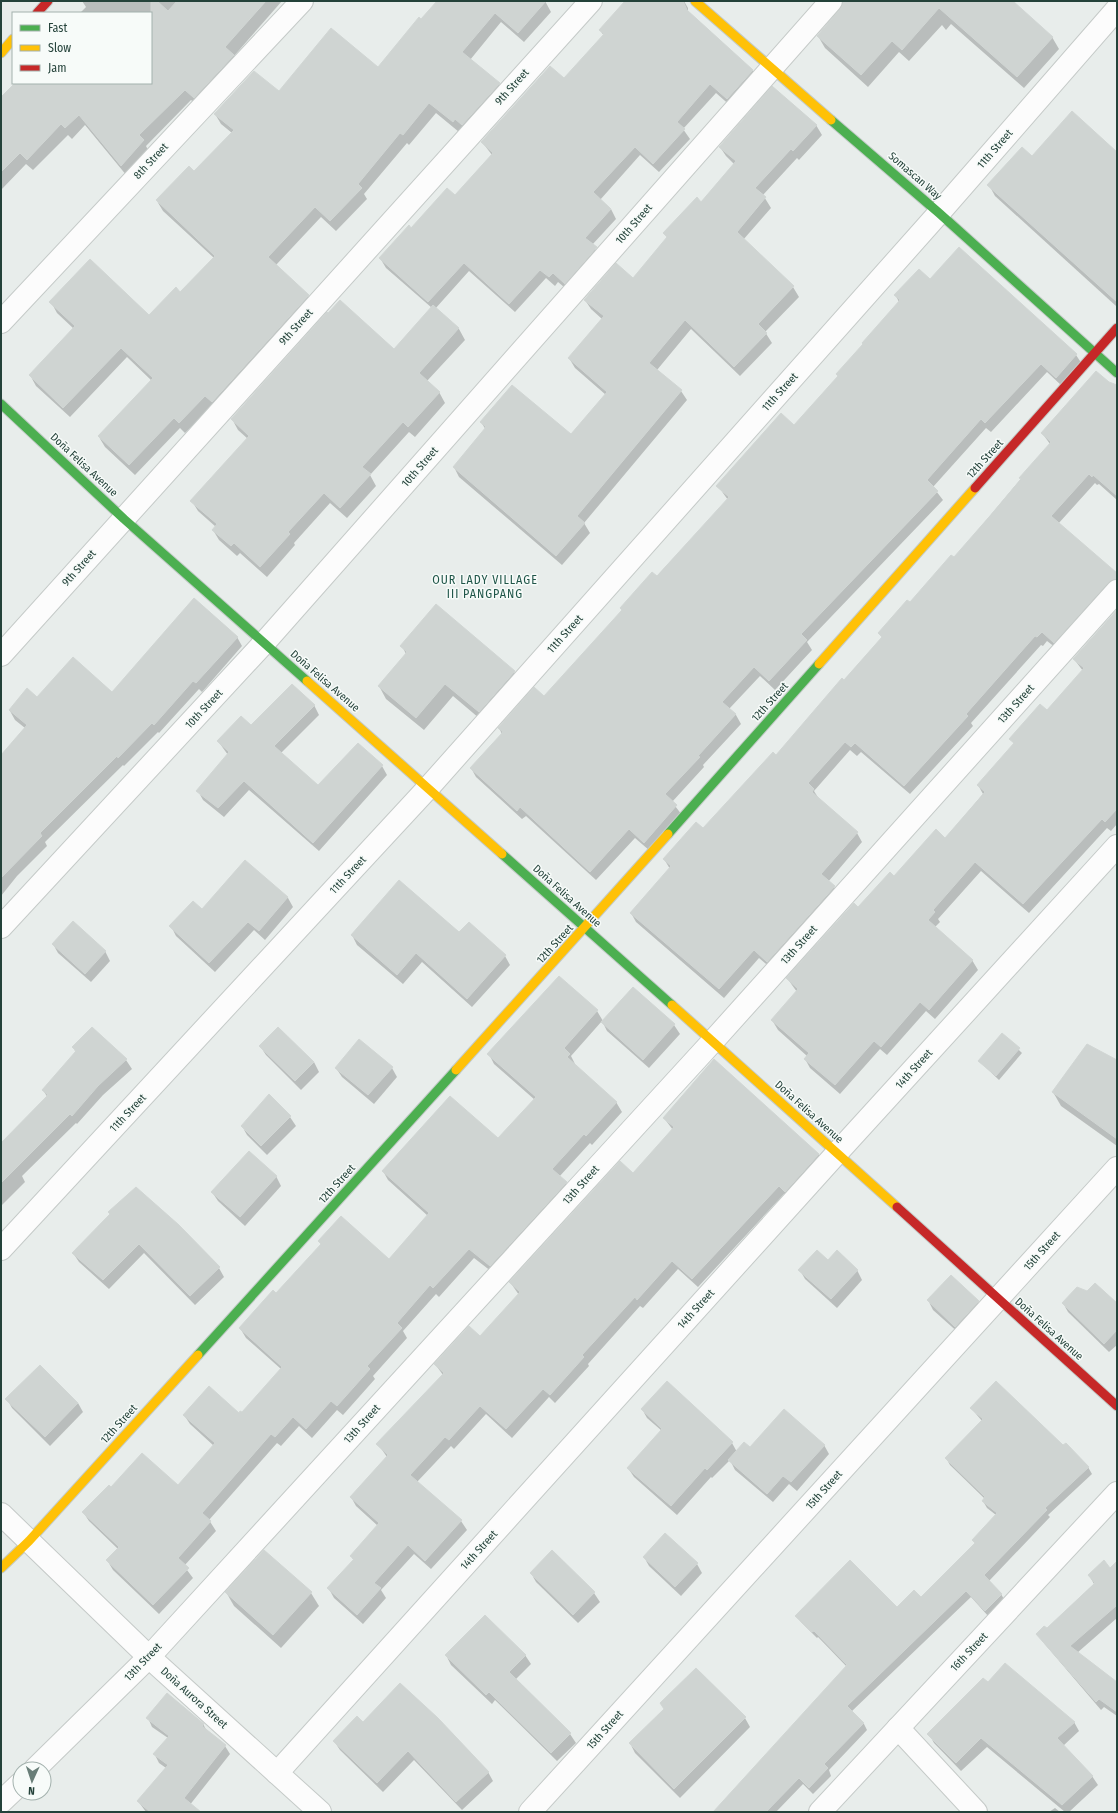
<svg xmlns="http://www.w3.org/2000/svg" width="1118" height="1813" font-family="'Fira Sans Condensed',sans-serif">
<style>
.shadow{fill:#0003}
.building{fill:#cfd4d2;stroke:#d1d6d4}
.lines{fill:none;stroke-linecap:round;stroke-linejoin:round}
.street-casing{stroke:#c5cac8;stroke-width:24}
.fast-casing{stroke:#c3cbc8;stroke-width:11}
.slow-casing{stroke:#c3cbc8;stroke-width:11}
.jam-casing{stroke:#c3cbc8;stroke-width:11}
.street{stroke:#fcfcfc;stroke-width:22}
.fast{stroke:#4caf50;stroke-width:9}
.slow{stroke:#ffc107;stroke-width:9}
.jam{stroke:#c62828;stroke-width:9}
.labels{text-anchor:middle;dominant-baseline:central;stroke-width:3;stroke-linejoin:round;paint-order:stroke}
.street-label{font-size:11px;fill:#24423a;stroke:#f7fbf9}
.neighbourhood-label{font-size:12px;letter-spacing:1px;fill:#1f5548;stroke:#f7fbf9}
</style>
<rect width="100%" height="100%" fill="#e8edeb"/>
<g class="shadow">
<polygon points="82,1 282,1 234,56 240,66 201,108 191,100 146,146 149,152 127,176 85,125 72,139 68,135 33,170 26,164 1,190 1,98 23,83 151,83 151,13 80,13 86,7"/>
<polygon points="438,1 545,1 551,12 524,42 501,22 470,60 499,84 505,94 459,132 436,113 409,145 407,143 364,194 367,199 336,231 321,217 276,265 308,296 314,306 185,433 180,428 135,475 105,447 99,437 152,381 127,357 70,417 36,386 30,375 74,329 57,313 51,302 149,316 180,293 214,258 163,211 157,201 194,172 232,133 221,124 215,114 279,93 378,68"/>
<polygon points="637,1 684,1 688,8 688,13 753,71 758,80 733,108 716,93 683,129 690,139 659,172 640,155 600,200 611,209 616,219 592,245 601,257 570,292 558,282 555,286 546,278 515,312 469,271 435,309 459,329 465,340 427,381 439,392 445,403 415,437 409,432 370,475 376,486 347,518 330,503 294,543 295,545 267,577 240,553 237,556 219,540 213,530 216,527 198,511 192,501 248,439 238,430 232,419 394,350 432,308 386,268 380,258 411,229 455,196 492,155 482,142 564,80 604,36 600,30"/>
<polygon points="858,1 1011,1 1052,37 1059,49 1024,88 951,24 946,30 942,25 909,61 899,52 868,87 825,48 818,36"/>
<polygon points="816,125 822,135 799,160 797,158 763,195 771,208 743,240 793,287 799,297 765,332 772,343 740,376 691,329 657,370 681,391 687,400 584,523 590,533 562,565 459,477 454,467 486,430 481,422 571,435 606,395 575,368 569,358 602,319 591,309 585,300 633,279 667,238 664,233 701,203 734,164 726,156 720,147"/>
<polygon points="1117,153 1117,305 1116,306 995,196 989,185 1032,157"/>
<polygon points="959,249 1076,355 1082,364 1062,386 1047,372 991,432 986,428 933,487 943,500 807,642 812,650 775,690 760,676 729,709 736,715 741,724 703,765 704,767 672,802 682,815 650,851 635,838 596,880 526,816 522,819 476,777 471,768 502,734 499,728 544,697 728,500 718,486 794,426 839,376 899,302 896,296 930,280"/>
<polygon points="1108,383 1117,386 1117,500 1099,484 1097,485 1095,483 1058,524 1117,574 1117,589 1060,651 1047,641 1043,646 1041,645 971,723 973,726 910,794 861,752 857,756 850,750 814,791 819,799 857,833 862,842 828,882 834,887 840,896 773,970 759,958 724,998 636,922 631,913 670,869 664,859 703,829 776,756 882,638 879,633 954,559 1050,444 1042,433"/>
<polygon points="436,605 514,672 522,684 486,724 453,696 424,730 386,699 379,686 406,654 402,646"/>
<polygon points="1117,611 1117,824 1111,831 1107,828 1029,913 981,871 938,919 940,922 935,927 972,960 978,970 935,1019 926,1011 887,1055 880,1049 840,1094 810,1068 805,1059 807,1056 778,1030 772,1020 797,992 787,978 859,908 895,878 945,839 983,794 978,785 1014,744 1011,739 1047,711 1083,671 1074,659"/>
<polygon points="237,637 242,646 202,692 199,689 159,733 158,732 124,766 123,765 45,842 47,846 17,876 1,896 1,756 25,728 15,720 10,711 37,698 112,694"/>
<polygon points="314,705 319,715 281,753 318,786 382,766 387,775 319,851 249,790 224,817 203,800 198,791 228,755 218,741 251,726"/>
<polygon points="245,861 288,898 293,907 265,940 254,930 215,972 176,936 171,926 202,911"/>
<polygon points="459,933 505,956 510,965 472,1007 422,962 403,984 357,945 352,935"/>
<polygon points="53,944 105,951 110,961 91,982 58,953"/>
<polygon points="633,988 674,1025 680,1034 649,1068 607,1031 602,1021 571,1056 575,1064 574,1065 616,1102 622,1112 592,1145 590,1143 559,1177 566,1183 571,1192 496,1275 474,1258 439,1297 436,1294 403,1331 407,1338 373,1376 375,1379 343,1415 337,1410 312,1438 299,1426 281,1446 277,1443 209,1520 216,1531 184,1566 193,1578 159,1614 113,1570 107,1560 118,1549 89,1521 83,1512 111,1488 178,1486 214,1446 190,1424 184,1415 242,1414 281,1369 246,1338 240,1328 276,1294 321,1245 319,1241 389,1260 428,1216 388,1180 383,1171 498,1140 535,1100 494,1064 489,1054 597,1011 603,1021"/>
<polygon points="92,1028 126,1060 132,1069 103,1095 77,1124 76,1123 22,1176 25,1182 1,1206 1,1145 48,1098 43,1090 76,1053 73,1047"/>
<polygon points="1002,1034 1022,1053 999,1080 979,1061"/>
<polygon points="260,1046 314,1062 319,1072 301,1090 266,1055"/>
<polygon points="714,1060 819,1155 824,1164 791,1200 784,1194 698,1287 678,1269 643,1308 640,1306 588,1364 589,1366 555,1403 549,1397 512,1438 486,1414 454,1449 451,1446 417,1482 461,1521 467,1530 431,1569 414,1554 381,1590 386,1598 363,1624 334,1598 329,1589 354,1561 351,1556 378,1526 356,1506 351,1497 387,1457 378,1444 443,1375 435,1364 480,1337 519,1295 510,1282 633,1174 673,1130 664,1118"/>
<polygon points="1117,1061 1117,1146 1061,1106 1053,1092"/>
<polygon points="336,1068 392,1068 397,1077 374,1104 342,1077"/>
<polygon points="290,1117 296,1126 267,1155 247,1135 242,1126"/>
<polygon points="276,1176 281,1186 245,1226 218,1201 212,1192"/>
<polygon points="179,1227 219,1268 224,1277 195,1305 144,1253 109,1289 79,1262 73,1253"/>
<polygon points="828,1261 857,1270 862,1280 837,1308 805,1279 800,1270"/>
<polygon points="928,1300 978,1302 983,1311 961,1335 933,1310"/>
<polygon points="1063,1303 1117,1305 1117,1345 1109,1352 1068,1312"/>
<polygon points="7,1399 78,1403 83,1412 50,1446 12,1408"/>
<polygon points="971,1408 1063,1447 1088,1467 1092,1474 1048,1515 1050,1517 989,1581 1001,1594 1005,1601 989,1617 971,1597 851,1712 864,1724 867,1730 829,1770 831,1776 813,1794 803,1784 776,1812 714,1812 847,1667 818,1637 817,1638 801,1622 797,1616 897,1608 921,1598 976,1545 973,1540 996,1515 987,1508 983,1501 985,1499 950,1465 946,1458 982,1421"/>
<polygon points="642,1409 732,1443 737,1452 751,1448 824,1445 829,1454 797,1491 789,1484 773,1502 735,1470 730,1460 712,1478 711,1477 677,1515 634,1477 628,1468 662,1431 647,1418"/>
<polygon points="644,1557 697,1564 702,1573 681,1596 649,1566"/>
<polygon points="1117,1565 1117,1618 1077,1653 1117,1684 1117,1716 1104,1707 1101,1710 1043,1642 1038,1634 1047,1629 1094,1584 1089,1575 1112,1570"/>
<polygon points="531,1573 594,1593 600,1602 578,1623 536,1582"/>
<polygon points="226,1592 311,1593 319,1606 281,1648 234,1606"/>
<polygon points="446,1655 525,1655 531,1664 516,1679 570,1734 576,1743 557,1761 495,1700 492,1704 451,1665"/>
<polygon points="696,1670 745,1718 750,1727 680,1798 635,1753 630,1743 665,1710"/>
<polygon points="988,1684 1074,1722 1079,1731 1063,1746 1092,1776 1098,1785 1069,1812 1065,1812 987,1747 961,1771 934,1743 929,1734"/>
<polygon points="148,1718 203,1724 208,1733 225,1746 230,1754 189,1806 190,1812 146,1812 138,1801 166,1768 159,1763 155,1755 168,1738 152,1727"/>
<polygon points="363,1723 488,1772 493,1781 462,1810 414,1760 383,1792 340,1750 334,1741"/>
<polygon points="1055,1808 1060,1812 1049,1812"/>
</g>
<g class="building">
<polygon points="151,1 157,1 168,11 177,1 266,1 225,47 234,55 194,98 185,90 139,135 144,140 121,166 79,115 65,128 61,124 27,160 20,153 1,172 1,97 15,83 151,83"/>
<polygon points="437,1 546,1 518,33 495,13 462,52 500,83 462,125 455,119 453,122 429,103 403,135 400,133 358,184 362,188 330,221 315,207 268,257 309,295 212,402 205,396 179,423 174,418 129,465 98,436 153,378 121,348 63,408 29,375 75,326 49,302 90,259 149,315 176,287 180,292 215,256 156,200 189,166 194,171 234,130 214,114 254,71 279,91 331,28 378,67 419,17 421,19"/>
<polygon points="625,1 683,1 687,10 753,70 727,99 710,84 677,122 685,129 653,164 635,147 593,192 611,209 585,238 597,247 565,284 553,273 549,277 540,270 509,304 464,263 428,302 379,258 409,225 411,228 447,188 455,195 493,153 481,142 550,66 564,78 604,34 599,30"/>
<polygon points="843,1 1013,1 1053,37 1017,77 939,8 902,50 892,41 861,75 817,36 840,9"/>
<polygon points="772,86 817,125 793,151 791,149 755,188 766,197 737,232 794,286 758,324 767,333 734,367 685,320 649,363 682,390 577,516 585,523 556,556 453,467 486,427 480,422 512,385 571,434 607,392 568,358 604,316 584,300 616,263 633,278 667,237 663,233 697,197 701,202 736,161 719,147"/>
<polygon points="1072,111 1117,152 1117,302 987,185 1022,147 1032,156"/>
<polygon points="959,247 1077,354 1056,378 1041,364 985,423 981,419 927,480 938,491 801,634 807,640 769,681 754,667 722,702 736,714 698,756 700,757 665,794 677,805 644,843 629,829 590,872 520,807 517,811 470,768 503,732 498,728 534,687 544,696 622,610 620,608 652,572 657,576 729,497 716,486 781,413 794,425 838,376 836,374 863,344 862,343 900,300 894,295 919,269 930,279"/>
<polygon points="340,300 394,349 433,305 459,328 419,373 440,392 408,427 403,422 362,467 371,474 340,508 324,493 288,532 290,534 260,567 234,543 231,546 212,530 217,524 190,501 249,436 231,419 327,312 328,313"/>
<polygon points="1096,371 1109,382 1117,385 1117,496 1093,475 1092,477 1089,474 1051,516 1117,573 1117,579 1108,583 1054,643 1042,632 1037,637 1035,636 966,714 968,716 904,786 855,743 851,747 845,742 808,783 814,789 812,792 858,832 821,874 835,886 767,962 754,950 719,989 630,913 671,866 663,859 696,822 703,828 773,752 776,755 842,678 844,680 882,637 878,633 907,600 910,602 951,555 954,557 989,517 1021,479 1019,478 1051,442 1041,433"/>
<polygon points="194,598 238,637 196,683 193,681 154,725 152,723 118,758 117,756 40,833 42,836 1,878 1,755 27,725 9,710 27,688 37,697 73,657 112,692"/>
<polygon points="436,604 515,671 479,712 445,684 416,718 378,686 407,652 400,646"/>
<polygon points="1117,610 1117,809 1105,822 1102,819 1023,904 975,862 933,910 935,912 928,920 973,960 929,1010 920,1002 881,1047 874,1041 835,1085 804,1059 809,1053 771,1020 798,989 786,978 854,903 858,907 890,872 894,876 936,829 945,838 985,792 977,785 1014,743 1009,739 1040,704 1047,710 1084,668 1073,659"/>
<polygon points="292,684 315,705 274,746 318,785 358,743 383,765 313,843 244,781 218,808 196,791 229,752 217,741 241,716 251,725"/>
<polygon points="245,860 288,897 259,931 248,922 209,963 169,926 193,901 202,909"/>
<polygon points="399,880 459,932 469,922 506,955 467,999 416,953 397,975 351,935"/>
<polygon points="73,921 106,951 85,974 52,944"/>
<polygon points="559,976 598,1010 564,1048 570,1054 567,1057 617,1102 586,1136 584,1134 552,1169 567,1182 490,1266 469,1249 433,1288 430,1285 397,1323 402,1328 367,1366 370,1369 337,1406 331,1401 306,1429 293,1417 275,1437 271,1434 202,1513 211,1521 178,1558 189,1568 153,1605 106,1560 119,1547 82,1512 109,1485 111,1487 142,1453 178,1485 215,1443 183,1415 209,1386 239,1413 240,1411 242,1412 282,1367 239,1328 273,1290 276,1293 321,1244 318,1241 341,1216 389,1259 429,1213 382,1171 450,1096 498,1138 536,1097 487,1054"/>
<polygon points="633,987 675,1024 643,1060 601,1022"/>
<polygon points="92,1027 127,1059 98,1086 72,1116 70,1114 1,1183 1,1143 48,1095 42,1090 76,1051 72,1047"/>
<polygon points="278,1027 314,1062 295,1081 259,1046"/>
<polygon points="1002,1033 1020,1048 996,1076 978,1061"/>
<polygon points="359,1039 393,1067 368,1095 335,1068"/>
<polygon points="1087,1044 1117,1060 1117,1139 1052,1092"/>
<polygon points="714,1059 819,1154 785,1192 779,1186 692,1279 672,1261 637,1300 635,1297 582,1355 584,1357 550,1395 543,1389 506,1429 480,1406 449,1440 445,1437 410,1475 462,1520 425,1561 408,1545 374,1583 381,1588 357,1615 327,1588 354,1559 350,1556 379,1523 350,1497 388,1455 376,1444 444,1373 434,1364 469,1326 480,1336 520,1292 509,1282 620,1161 633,1173 674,1127 663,1118"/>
<polygon points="269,1094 291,1116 261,1146 241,1126"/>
<polygon points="249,1151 277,1176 240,1217 211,1192"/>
<polygon points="136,1187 179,1225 220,1267 190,1296 139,1244 103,1280 72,1253 110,1214 108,1212"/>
<polygon points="817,1250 828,1260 837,1250 858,1270 831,1299 798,1270"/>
<polygon points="951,1275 979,1301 955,1327 927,1300"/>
<polygon points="1095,1283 1117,1303 1117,1330 1104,1344 1062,1303 1077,1287 1087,1291"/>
<polygon points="40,1365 78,1403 45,1437 5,1399"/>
<polygon points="667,1381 733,1442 707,1470 705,1468 671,1506 627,1468 662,1429 641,1409"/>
<polygon points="996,1381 1063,1445 1066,1443 1089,1467 1045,1508 1047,1510 984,1575 1002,1594 985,1611 966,1591 847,1706 864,1723 824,1764 828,1768 809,1788 799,1778 766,1812 713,1812 847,1665 814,1631 812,1632 795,1616 850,1560 897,1607 914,1590 921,1597 975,1543 972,1540 997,1513 982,1501 985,1497 945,1458 983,1419 970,1408"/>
<polygon points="784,1409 825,1445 791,1482 783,1476 767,1494 728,1460 744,1442 750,1447"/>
<polygon points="665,1533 698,1563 675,1587 643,1557"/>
<polygon points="264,1550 312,1592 273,1635 225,1592"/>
<polygon points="552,1550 595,1592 573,1615 530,1573"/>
<polygon points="1104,1560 1110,1568 1117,1561 1117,1607 1116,1606 1070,1646 1117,1682 1117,1712 1099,1699 1096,1702 1036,1634 1044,1626 1047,1628 1095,1583 1088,1575"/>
<polygon points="485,1615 526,1655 509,1672 571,1733 551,1753 489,1692 486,1695 445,1655"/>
<polygon points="1005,1663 1075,1722 1057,1738 1093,1776 1062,1805 981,1738 956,1763 927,1734 983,1678 988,1682"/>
<polygon points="696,1668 746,1717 674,1789 629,1743 664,1709 660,1703"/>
<polygon points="400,1683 438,1718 489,1772 456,1802 408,1751 377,1783 333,1741 357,1716 363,1722"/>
<polygon points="167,1693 204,1724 202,1726 226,1745 184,1798 201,1812 150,1812 137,1801 168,1765 153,1754 169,1736 146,1718"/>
</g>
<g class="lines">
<g class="street-casing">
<g id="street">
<polyline points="1,322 302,1"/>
<polyline points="1,655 591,1"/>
<polyline points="1,927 264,643 831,1"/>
<polyline points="1,1249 428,788 939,213 1117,9"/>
<polyline points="1,1514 149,1657 320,1812"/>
<polyline points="898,1728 976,1812"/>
<polyline points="35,1769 149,1657 713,1041 1117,591"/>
<polyline points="277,1773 837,1153 1117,846"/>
<polyline points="1,1802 20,1784"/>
<polyline points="530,1812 1117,1168"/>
<polyline points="820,1812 1117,1493"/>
</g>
</g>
<g class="fast-casing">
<g id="fast">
<polyline points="831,120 939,213 1117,373"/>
<polyline points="1,404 124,519 307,681"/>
<polyline points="668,834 819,664"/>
<polyline points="502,854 672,1005"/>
<polyline points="198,1355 456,1070"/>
</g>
</g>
<g class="slow-casing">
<g id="slow">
<polyline points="695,1 831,120"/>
<polyline points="1,53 13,39"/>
<polyline points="819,664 975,488"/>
<polyline points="307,681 502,854"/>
<polyline points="672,1005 897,1207"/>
<polyline points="456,1070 668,834"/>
<polyline points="1,1568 29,1541 198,1355"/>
</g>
</g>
<g class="jam-casing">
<g id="jam">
<polyline points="37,13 48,1"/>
<polyline points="975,488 1117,328"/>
<polyline points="897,1207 1117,1406"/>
</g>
</g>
<use href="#street" class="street"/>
<use href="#fast" class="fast"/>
<use href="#slow" class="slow"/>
<use href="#jam" class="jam"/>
</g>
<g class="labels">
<g class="street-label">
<text transform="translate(512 87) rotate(-48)">9th Street</text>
<text transform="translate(995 149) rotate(-49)">11th Street</text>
<text transform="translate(151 161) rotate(-47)">8th Street</text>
<text transform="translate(915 176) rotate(41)">Somascan Way</text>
<text transform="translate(634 224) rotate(-49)">10th Street</text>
<text transform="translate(296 327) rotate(-48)">9th Street</text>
<text transform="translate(780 392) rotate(-48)">11th Street</text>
<text transform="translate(985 459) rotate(-48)">12th Street</text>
<text transform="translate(84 465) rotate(43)">Doña Felisa Avenue</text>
<text transform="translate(420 467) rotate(-49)">10th Street</text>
<text transform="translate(79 568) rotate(-48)">9th Street</text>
<text transform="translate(565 634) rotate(-48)">11th Street</text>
<text transform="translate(325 681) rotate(41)">Doña Felisa Avenue</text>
<text transform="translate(770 702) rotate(-48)">12th Street</text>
<text transform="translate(1016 704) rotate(-48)">13th Street</text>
<text transform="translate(204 709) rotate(-47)">10th Street</text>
<text transform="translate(348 875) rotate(-47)">11th Street</text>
<text transform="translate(567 896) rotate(42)">Doña Felisa Avenue</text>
<text transform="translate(555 944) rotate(-48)">12th Street</text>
<text transform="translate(799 945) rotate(-48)">13th Street</text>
<text transform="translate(914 1069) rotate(-48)">14th Street</text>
<text transform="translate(809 1112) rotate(42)">Doña Felisa Avenue</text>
<text transform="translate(128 1113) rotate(-47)">11th Street</text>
<text transform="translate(337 1184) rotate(-48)">12th Street</text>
<text transform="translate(581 1185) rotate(-48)">13th Street</text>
<text transform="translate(1042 1251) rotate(-48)">15th Street</text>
<text transform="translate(696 1309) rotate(-48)">14th Street</text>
<text transform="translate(1049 1329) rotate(42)">Doña Felisa Avenue</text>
<text transform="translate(119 1424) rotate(-48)">12th Street</text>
<text transform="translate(362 1424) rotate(-48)">13th Street</text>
<text transform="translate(824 1490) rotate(-48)">15th Street</text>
<text transform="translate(479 1550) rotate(-48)">14th Street</text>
<text transform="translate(969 1652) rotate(-47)">16th Street</text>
<text transform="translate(143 1662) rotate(-46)">13th Street</text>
<text transform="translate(194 1698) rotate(42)">Doña Aurora Street</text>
<text transform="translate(605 1730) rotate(-48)">15th Street</text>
</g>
<g class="neighbourhood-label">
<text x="485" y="580">OUR LADY VILLAGE<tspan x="485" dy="14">III PANGPANG</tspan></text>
</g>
</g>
<rect width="1118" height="1813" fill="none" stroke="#24423a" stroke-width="4"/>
<rect x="12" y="12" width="140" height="72" fill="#f7fbf9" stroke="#a3b1ad"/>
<rect x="20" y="25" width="20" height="6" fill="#4caf50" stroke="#a3b1ad"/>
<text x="48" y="32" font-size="12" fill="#24423a">Fast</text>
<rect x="20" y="45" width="20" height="6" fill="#ffc107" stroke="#a3b1ad"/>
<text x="48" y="52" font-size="12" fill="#24423a">Slow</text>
<rect x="20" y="65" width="20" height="6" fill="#c62828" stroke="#a3b1ad"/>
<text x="48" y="72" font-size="12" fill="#24423a">Jam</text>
<g transform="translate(32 1781) rotate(183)"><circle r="19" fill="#f7fbf9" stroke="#a3b1ad"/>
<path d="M0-3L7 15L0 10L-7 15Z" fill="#697e78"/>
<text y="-6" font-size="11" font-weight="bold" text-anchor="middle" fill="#24423a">N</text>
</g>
</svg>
